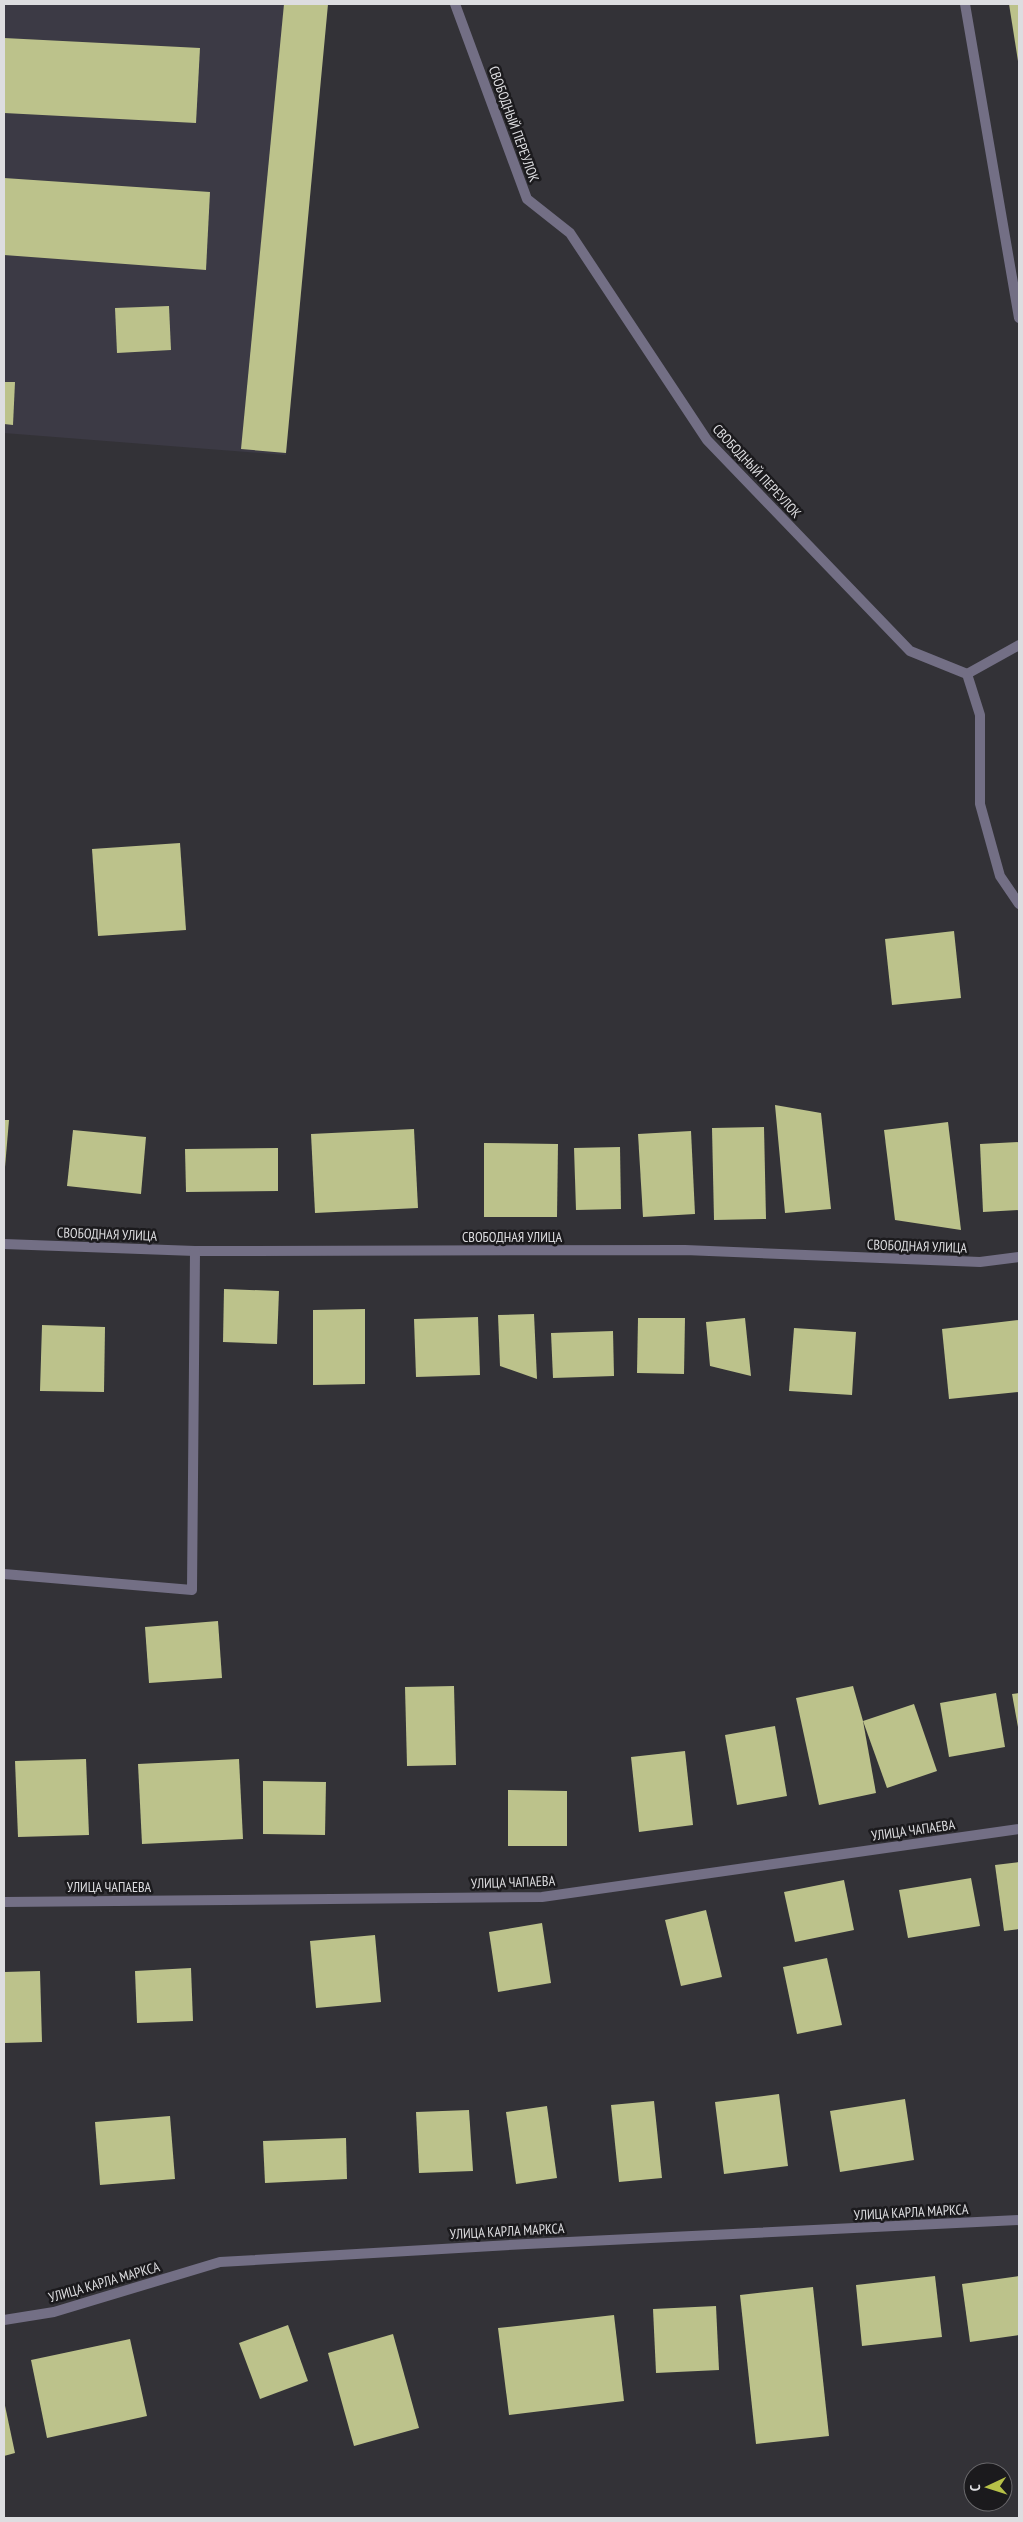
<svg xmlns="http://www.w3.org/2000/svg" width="1023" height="2522" font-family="'PT Sans Narrow',sans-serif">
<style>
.built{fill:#3c3a45}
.building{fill:#bcc28b}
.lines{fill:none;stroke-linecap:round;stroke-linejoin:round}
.lane{stroke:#736f85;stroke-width:10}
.street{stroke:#736f85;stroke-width:10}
.labels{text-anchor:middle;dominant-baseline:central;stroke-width:5;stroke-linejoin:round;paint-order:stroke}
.street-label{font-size:14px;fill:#dddde0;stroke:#1b1a1d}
</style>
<rect width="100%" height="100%" fill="#333237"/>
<polygon class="built" points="4,4 328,4 286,455 4,433"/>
<g class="building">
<polygon points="284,4 328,4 286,453 241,449"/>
<polygon points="1009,4 1019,4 1019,61 1018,61"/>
<polygon points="4,38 200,48 196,123 4,113"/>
<polygon points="4,178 210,192 206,270 4,255"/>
<polygon points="169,306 171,350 117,353 115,308"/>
<polygon points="4,382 15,382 13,425 4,424"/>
<polygon points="180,843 186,930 98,936 92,849"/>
<polygon points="954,931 961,998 892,1005 885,939"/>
<polygon points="775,1105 821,1113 831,1209 785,1213"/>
<polygon points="4,1120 9,1120 5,1167 4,1167"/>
<polygon points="948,1122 961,1230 895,1220 884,1130"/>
<polygon points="764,1127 766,1219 714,1220 712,1128"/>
<polygon points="414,1129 418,1208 315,1213 311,1134"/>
<polygon points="73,1130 146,1137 141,1194 67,1186"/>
<polygon points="691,1131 695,1214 643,1217 638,1134"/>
<polygon points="1019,1142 1019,1210 983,1212 980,1144"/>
<polygon points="484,1143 558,1144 557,1217 484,1217"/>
<polygon points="620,1147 621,1209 576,1210 574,1148"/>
<polygon points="278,1148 278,1191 186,1192 185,1149"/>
<polygon points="224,1289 279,1291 277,1344 223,1342"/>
<polygon points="365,1309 365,1384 313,1385 313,1310"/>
<polygon points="534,1314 537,1379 500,1366 498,1315"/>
<polygon points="478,1317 480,1375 416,1377 414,1319"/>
<polygon points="638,1318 685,1318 684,1374 637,1373"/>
<polygon points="745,1318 751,1376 710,1366 706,1322"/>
<polygon points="1019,1320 1019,1392 949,1399 942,1329"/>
<polygon points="42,1325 105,1327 104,1392 40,1391"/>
<polygon points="794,1328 856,1332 852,1395 789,1391"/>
<polygon points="613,1331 614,1376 553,1378 551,1333"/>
<polygon points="218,1621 222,1678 149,1683 145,1627"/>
<polygon points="454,1686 456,1765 407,1766 405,1687"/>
<polygon points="853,1686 863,1721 876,1793 819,1805 796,1698"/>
<polygon points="996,1693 1005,1747 949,1757 940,1703"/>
<polygon points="1019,1693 1019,1727 1018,1727 1012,1694"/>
<polygon points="914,1704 937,1771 887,1788 863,1721"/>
<polygon points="775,1726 787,1796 737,1805 725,1735"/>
<polygon points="685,1751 693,1825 639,1832 631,1757"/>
<polygon points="86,1759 89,1835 18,1837 15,1761"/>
<polygon points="239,1759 243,1839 142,1844 138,1764"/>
<polygon points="263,1781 326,1782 325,1835 263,1834"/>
<polygon points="508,1790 567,1791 567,1846 508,1846"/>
<polygon points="1019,1862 1019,1929 1004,1931 995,1865"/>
<polygon points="971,1878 980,1926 908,1938 899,1890"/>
<polygon points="844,1880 854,1930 795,1942 784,1892"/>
<polygon points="706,1910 722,1977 681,1986 665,1920"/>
<polygon points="542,1923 551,1983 498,1992 489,1932"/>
<polygon points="375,1935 381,2002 316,2008 310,1941"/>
<polygon points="827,1958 842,2025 797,2034 783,1967"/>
<polygon points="191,1968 193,2021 137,2023 135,1971"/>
<polygon points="40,1971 42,2042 4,2043 4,1972"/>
<polygon points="779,2094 788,2166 724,2174 715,2102"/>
<polygon points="905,2099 914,2160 840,2172 830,2111"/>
<polygon points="654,2101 662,2178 619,2182 611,2105"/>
<polygon points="547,2106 557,2178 516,2184 506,2112"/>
<polygon points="469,2110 473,2171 419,2173 416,2112"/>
<polygon points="170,2116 175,2179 100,2185 95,2122"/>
<polygon points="346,2138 347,2179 265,2183 263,2141"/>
<polygon points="935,2276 942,2337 862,2346 856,2285"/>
<polygon points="1019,2276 1019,2335 970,2342 962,2284"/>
<polygon points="813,2287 829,2436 756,2444 740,2295"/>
<polygon points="716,2306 719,2370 656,2373 653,2309"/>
<polygon points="614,2315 624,2401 509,2415 498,2328"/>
<polygon points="288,2325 308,2381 260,2399 239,2343"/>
<polygon points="393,2334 419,2428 354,2446 328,2353"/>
<polygon points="130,2339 147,2416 47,2438 31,2360"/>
<polygon points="4,2401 15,2453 4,2456"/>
</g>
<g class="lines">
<g class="lane">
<polyline points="965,4 1019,318"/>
<polyline points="967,674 1019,645"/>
</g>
<g class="street">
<polyline points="455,4 527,199 570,233 707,440 910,651 967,674 980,715 980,804 1000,876 1019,904"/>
<polyline points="4,1244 195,1251 685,1250 980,1262 1019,1257"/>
<polyline points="4,1574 192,1590 195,1251"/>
<polyline points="4,1902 542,1897 1019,1829"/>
<polyline points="4,2320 54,2312 220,2262 527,2244 1019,2220"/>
</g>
</g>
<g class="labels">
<g class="street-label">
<text transform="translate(514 124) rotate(70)">СВОБОДНЫЙ ПЕРЕУЛОК</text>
<text transform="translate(757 471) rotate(47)">СВОБОДНЫЙ ПЕРЕУЛОК</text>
<text transform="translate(107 1234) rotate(2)">СВОБОДНАЯ УЛИЦА</text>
<text x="512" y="1237">СВОБОДНАЯ УЛИЦА</text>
<text transform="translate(917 1246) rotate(2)">СВОБОДНАЯ УЛИЦА</text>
<text transform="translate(913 1830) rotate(-8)">УЛИЦА ЧАПАЕВА</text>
<text transform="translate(513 1882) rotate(-2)">УЛИЦА ЧАПАЕВА</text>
<text x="109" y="1887">УЛИЦА ЧАПАЕВА</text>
<text transform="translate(911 2212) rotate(-3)">УЛИЦА КАРЛА МАРКСА</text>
<text transform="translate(507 2231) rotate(-3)">УЛИЦА КАРЛА МАРКСА</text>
<text transform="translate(104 2282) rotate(-16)">УЛИЦА КАРЛА МАРКСА</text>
</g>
</g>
<rect width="1023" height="2522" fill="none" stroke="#dddde0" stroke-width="10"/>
<g transform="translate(988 2487) rotate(266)"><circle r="24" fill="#1b1a1d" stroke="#69686b"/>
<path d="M0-4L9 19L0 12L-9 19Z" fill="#b7c148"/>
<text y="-8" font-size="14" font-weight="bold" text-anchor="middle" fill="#dddde0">С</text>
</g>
</svg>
